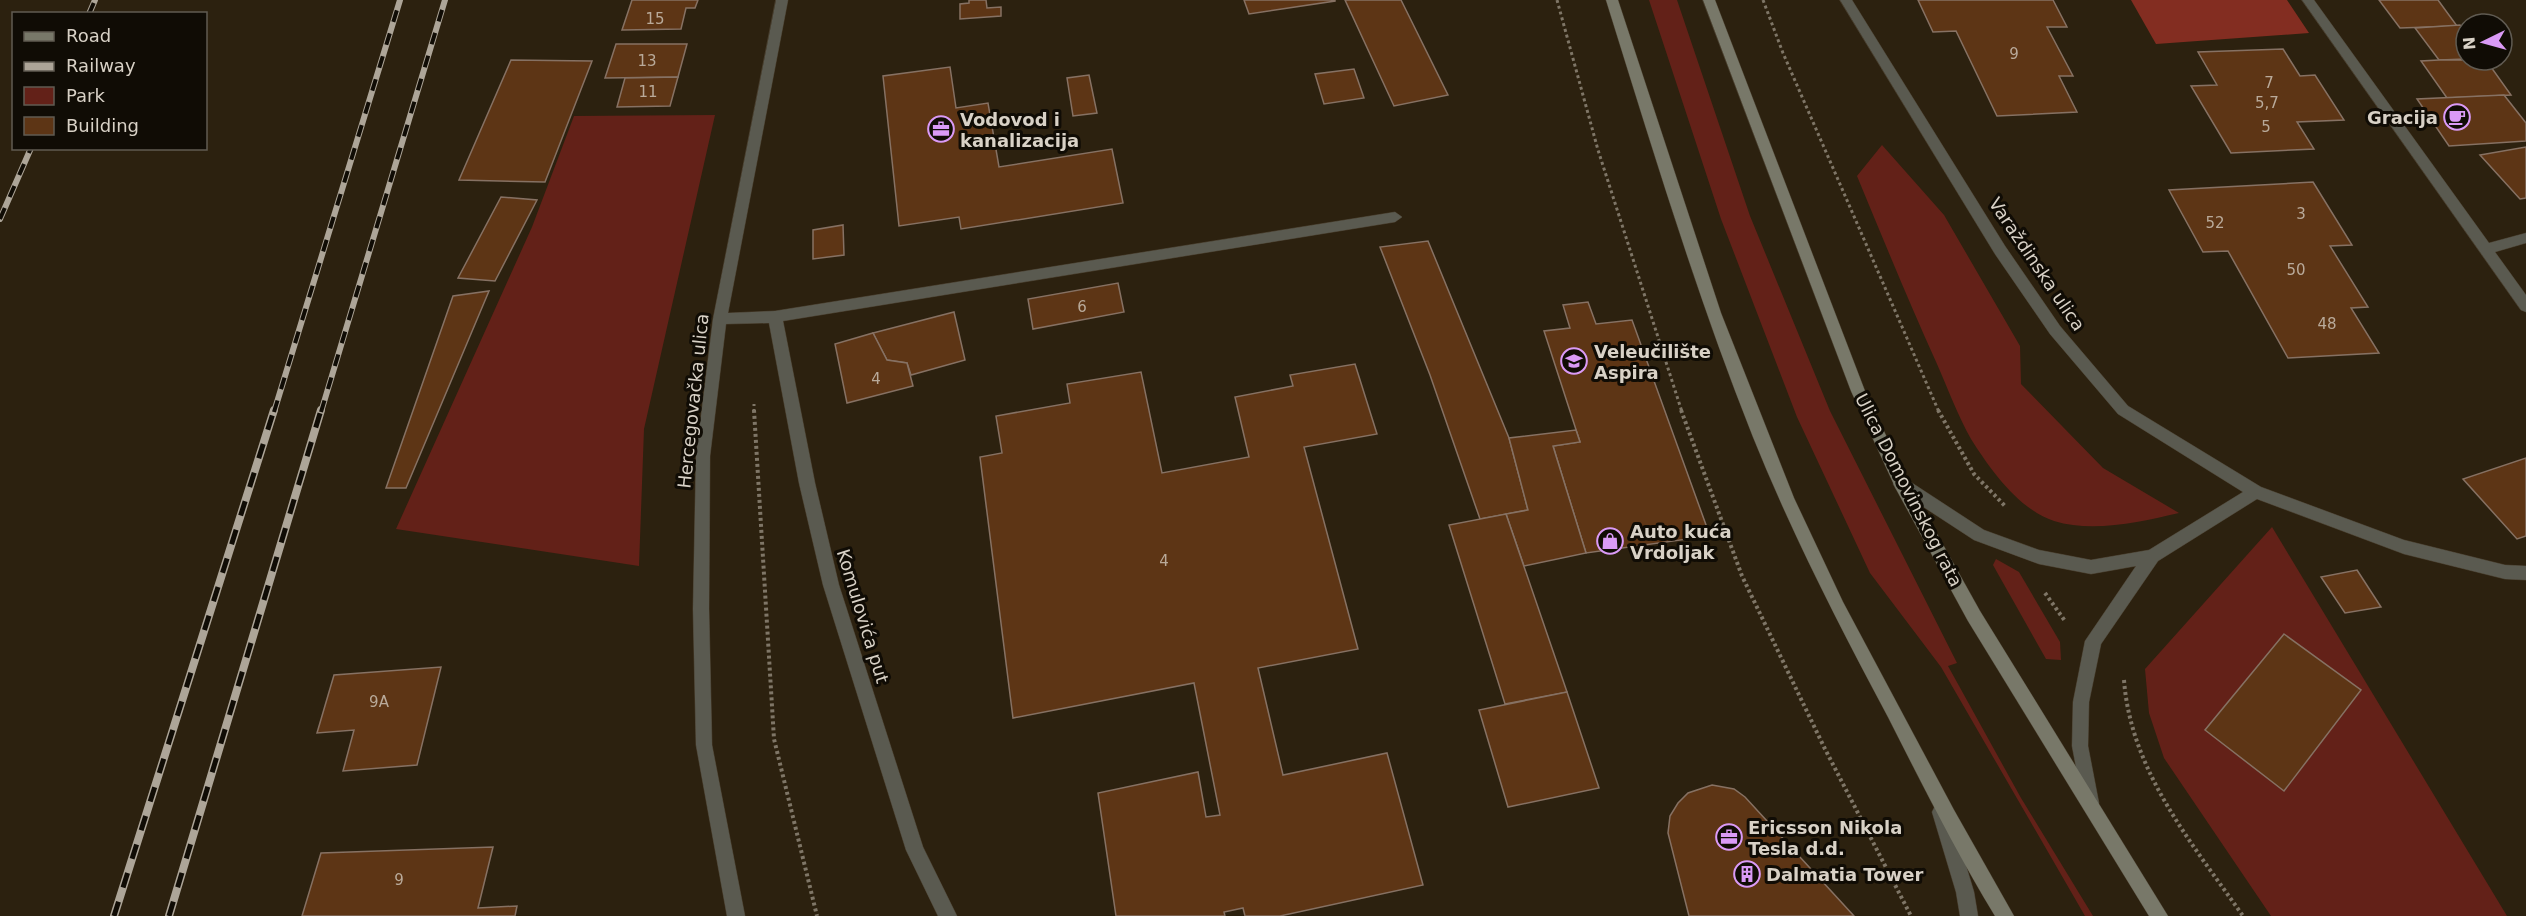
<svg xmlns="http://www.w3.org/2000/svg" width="2526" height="916" font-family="'DejaVu Sans',sans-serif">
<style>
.green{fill:#632118}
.forest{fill:#832d21}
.building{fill:#5d3515;stroke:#867163;stroke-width:1.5}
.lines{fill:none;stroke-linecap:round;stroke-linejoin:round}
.service-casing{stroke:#483d2c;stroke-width:1}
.minor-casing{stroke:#483d2c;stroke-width:1}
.secondary-casing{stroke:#483d2c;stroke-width:1}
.path-far1{stroke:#7f7667;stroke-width:3;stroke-dasharray:3 3;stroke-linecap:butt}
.path{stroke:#7f7667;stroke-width:4;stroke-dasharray:3 3;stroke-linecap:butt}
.service{fill:#5a5a50;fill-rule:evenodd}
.minor{fill:#5a5a50;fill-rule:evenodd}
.secondary{fill:#787869;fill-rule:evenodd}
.rail-far1-casing{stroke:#ada598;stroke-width:6}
.rail-casing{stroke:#ada598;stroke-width:8}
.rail-far1{stroke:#100c05;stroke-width:4;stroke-dasharray:12;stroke-linecap:butt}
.rail{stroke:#100c05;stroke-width:5;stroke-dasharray:15;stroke-linecap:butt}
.labels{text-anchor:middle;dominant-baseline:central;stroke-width:6;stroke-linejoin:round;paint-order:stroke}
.number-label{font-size:15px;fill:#b9aa9a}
.poi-label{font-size:18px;font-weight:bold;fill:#d8d1c6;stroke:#100c05;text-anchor:start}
.street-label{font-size:18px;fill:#d8d1c6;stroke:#100c05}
</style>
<rect width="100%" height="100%" fill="#2c210f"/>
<g class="green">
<polygon points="1649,0 1677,0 1750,216 1830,411 1957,663 1948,666 2021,798 2093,916 2085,916 1941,667 1870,573 1797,417 1721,219"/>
<polygon points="715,115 644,429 639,566 396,529 532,227 574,116"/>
<path d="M1882,145l62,70 76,131 1,38 82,84 76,45c-39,9 -86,20 -125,8 -36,-12 -64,-52 -83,-82 -13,-23 -23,-50 -34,-75 -28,-62 -54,-125 -80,-188z"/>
<polygon points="2272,527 2507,916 2271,916 2164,758 2149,713 2145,669"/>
<polygon points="1996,559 2019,572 2060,642 2061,660 2046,659 1993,565"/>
</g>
<polygon class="forest" points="2131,0 2287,0 2309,33 2156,44"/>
<g class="building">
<polygon points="632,0 698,0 695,8 686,8 681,29 622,30"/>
<polygon points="969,0 986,0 987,8 1001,7 1001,16 960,19 960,4 969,3"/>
<polygon points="1244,0 1335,0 1335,1 1249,14"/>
<polygon points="1345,0 1401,0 1448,95 1394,106"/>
<polygon points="1918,0 2053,0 2067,27 2047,27 2073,76 2059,76 2077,112 1997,116 1956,31 1933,32"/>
<polygon points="2379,0 2438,0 2457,26 2400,28"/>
<polygon points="2460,25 2466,33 2466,59 2439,60 2415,28"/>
<polygon points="616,44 687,44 678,77 605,78"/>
<polygon points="2283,49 2300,76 2315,75 2344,120 2297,122 2314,149 2231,153 2191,86 2217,85 2198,52"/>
<polygon points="511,60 592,61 545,182 459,180"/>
<polygon points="2439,60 2486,60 2511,95 2447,98 2421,61"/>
<polygon points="950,67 956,108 988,103 999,167 1112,149 1123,203 961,229 959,217 899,226 883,76"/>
<polygon points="1354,69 1364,98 1324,104 1315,74"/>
<polygon points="1089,75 1097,113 1073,116 1067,78"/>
<polygon points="678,77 670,106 617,107 625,78"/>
<polygon points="2504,95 2526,123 2526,141 2449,146 2417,99"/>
<polygon points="2526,147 2526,198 2520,199 2480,155"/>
<polygon points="2313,182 2352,245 2330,246 2368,307 2351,308 2379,353 2288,358 2228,251 2203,252 2169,190"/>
<polygon points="501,197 537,200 495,281 458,278"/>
<polygon points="843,225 844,255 813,259 813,230"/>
<polygon points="1428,241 1509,438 1528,510 1480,519 1430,375 1380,247"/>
<polygon points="1118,283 1124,312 1033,329 1028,299"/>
<polygon points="489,291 406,488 386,488 453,296"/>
<polygon points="1588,302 1596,324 1632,320 1710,536 1586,553 1553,446 1580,442 1544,331 1570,328 1563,305"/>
<polygon points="954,312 965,360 911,375 907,363 887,360 873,333"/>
<polygon points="873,333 887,360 907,363 913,386 847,403 835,344"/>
<polygon points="1355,364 1377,434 1304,447 1358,649 1258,668 1283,775 1387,753 1423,885 1280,916 1245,916 1243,908 1224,912 1225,916 1116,916 1098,793 1198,772 1206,817 1220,815 1194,683 1013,718 980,457 1002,453 996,416 1070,403 1067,384 1141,372 1162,473 1249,457 1235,397 1293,386 1290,375"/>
<polygon points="1576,430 1580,442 1553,446 1586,553 1524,566 1506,514 1528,510 1509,438"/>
<polygon points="2526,458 2526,536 2517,539 2463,479"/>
<polygon points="1506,514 1567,692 1505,704 1449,525"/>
<polygon points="2357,570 2381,607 2345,613 2321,577"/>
<polygon points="2284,634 2361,690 2284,791 2205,730"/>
<polygon points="441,667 417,765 343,771 354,730 317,733 334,675"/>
<polygon points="1567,692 1599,788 1508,807 1479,710"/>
<polygon points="1712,785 1734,789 1745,797 1854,916 1689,916 1668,833 1670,816 1678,803 1688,793"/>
<polygon points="493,847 478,908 517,906 515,916 302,916 321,853"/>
</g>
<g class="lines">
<g class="service-casing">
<polygon id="service" points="1941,803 1947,806 1950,812 1974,892 1978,916 1960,916 1956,892 1932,812 1935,806"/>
</g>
<g class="minor-casing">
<g id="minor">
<polygon points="776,0 788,0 728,313 775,311 1395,212 1402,217 1395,222 783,321 815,483 839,585 923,847 957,916 938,916 906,850 823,585 799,483 769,323 726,324 710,456 709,609 712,745 745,916 727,916 696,745 693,609 696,456 713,319"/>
<polygon points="1840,0 1852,0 2005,246 2060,326 2128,406 2261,487 2404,540 2505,565 2526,566 2526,580 2505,579 2404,554 2257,499 2158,561 2101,644 2089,702 2088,746 2099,803 2096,809 2090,811 2084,809 2072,746 2073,702 2085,641 2136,566 2091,574 2039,564 1974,540 1896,489 1893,484 1896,479 1901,477 1906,479 1984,530 2039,550 2091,560 2149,550 2243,492 2118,414 2050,334 1995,254"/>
<polygon points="2302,0 2314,0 2489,243 2526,233 2526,243 2495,252 2526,295 2526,312 2521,310"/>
</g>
</g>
<g class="secondary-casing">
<g id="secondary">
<path d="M1606,0h12l103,313 73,185 49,104 111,208 60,106h-19c-39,-64 -73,-132 -107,-199 -49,-92 -96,-183 -135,-280 -57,-143 -101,-290 -147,-437z"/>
<polygon points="1703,0 1715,0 1865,391 1907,480 1980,611 2168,916 2149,916 1968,621 1896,489 1851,391"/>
</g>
</g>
<g class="path-far1">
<polyline points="1557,0 1598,150 1682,412"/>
<polyline points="1763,0 1783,53 1939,412"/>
<polyline points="754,412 754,404"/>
</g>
<g class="path">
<polyline points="754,410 774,739 817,916"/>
<polyline points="1681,410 1742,576 1824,747 1911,916"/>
<polyline points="1938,410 1974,474 2006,507"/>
<polyline points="2045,593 2065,621"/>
<path d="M2124,680c7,92 68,163 119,236"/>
</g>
<use href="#service" class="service"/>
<use href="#minor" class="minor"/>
<use href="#secondary" class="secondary"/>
<g class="rail-far1-casing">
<g id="rail-far1">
<polyline points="89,14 95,0"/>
<polyline points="0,219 31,148"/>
<polyline points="274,412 400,0"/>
<polyline points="321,412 445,0"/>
</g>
</g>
<g class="rail-casing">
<g id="rail">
<polyline points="114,916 274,410"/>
<polyline points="169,916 321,410"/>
</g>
</g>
<use href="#rail-far1" class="rail-far1"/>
<use href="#rail" class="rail"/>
</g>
<defs>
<g id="cafe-ring" transform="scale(1.35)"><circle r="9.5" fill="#100c05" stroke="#da9af6" stroke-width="1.5"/><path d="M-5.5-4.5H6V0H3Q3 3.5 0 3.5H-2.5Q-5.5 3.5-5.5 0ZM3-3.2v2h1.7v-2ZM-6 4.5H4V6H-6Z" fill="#da9af6"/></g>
<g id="office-ring" transform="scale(1.35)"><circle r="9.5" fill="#100c05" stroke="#da9af6" stroke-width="1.5"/><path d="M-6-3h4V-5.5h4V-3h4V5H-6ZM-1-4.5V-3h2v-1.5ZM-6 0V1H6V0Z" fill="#da9af6"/></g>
<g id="university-ring" transform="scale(1.35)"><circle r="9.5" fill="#100c05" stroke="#da9af6" stroke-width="1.5"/><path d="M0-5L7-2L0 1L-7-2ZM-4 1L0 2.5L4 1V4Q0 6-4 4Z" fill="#da9af6"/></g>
<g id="shop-ring" transform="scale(1.35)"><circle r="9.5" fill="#100c05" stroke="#da9af6" stroke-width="1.5"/><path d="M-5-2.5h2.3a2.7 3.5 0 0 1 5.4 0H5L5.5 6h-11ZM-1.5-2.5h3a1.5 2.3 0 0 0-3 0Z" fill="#da9af6"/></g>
<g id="building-ring" transform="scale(1.35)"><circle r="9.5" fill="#100c05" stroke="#da9af6" stroke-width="1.5"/><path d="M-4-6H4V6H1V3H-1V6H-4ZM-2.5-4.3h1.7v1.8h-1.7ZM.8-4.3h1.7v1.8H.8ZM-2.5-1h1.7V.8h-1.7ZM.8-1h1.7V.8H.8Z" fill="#da9af6"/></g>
</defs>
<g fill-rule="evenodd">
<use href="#cafe-ring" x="2457" y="117"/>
<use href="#office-ring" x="941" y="129"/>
<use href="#university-ring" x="1574" y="361"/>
<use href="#shop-ring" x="1610" y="541"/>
<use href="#office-ring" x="1729" y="837"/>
<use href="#building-ring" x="1747" y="874"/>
</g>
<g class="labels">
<g class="number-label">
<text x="655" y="19">15</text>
<text x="2014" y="54">9</text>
<text x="647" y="61">13</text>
<text x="2269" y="83">7</text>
<text x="648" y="92">11</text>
<text x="2267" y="103">5,7</text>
<text x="2266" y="127">5</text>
<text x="2301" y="214">3</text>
<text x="2215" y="223">52</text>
<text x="2296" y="270">50</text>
<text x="1082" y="307">6</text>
<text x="2327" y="324">48</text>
<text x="876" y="379">4</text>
<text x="1164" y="561">4</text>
<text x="379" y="702">9A</text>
<text x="399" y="880">9</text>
</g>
<g class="poi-label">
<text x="2438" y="117" text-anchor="end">Gracija</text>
<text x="960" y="119">Vodovod i<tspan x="960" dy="21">kanalizacija</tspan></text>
<text x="1594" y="351">Veleučilište<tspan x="1594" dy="21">Aspira</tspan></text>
<text x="1630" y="531">Auto kuća<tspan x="1630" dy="21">Vrdoljak</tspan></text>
<text x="1748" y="827">Ericsson Nikola<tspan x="1748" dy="21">Tesla d.d.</tspan></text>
<text x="1766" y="874">Dalmatia Tower</text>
</g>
<g class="street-label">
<text transform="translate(2037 264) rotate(56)">Varaždinska ulica</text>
<text transform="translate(693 401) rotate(-84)">Hercegovačka ulica</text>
<text transform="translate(1909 490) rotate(63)">Ulica Domovinskog rata</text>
<text transform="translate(863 616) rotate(73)">Komulovića put</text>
</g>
</g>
<rect x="12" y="12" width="195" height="138" fill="#100c05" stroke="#605b52" stroke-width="1.5"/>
<rect x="24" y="32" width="30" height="9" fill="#787869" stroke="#605b52" stroke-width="1.5"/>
<text x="66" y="42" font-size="18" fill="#d8d1c6">Road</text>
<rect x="24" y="62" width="30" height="9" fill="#ada598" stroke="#605b52" stroke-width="1.5"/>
<text x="66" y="72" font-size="18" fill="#d8d1c6">Railway</text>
<rect x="24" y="87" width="30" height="18" fill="#632118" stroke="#605b52" stroke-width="1.5"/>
<text x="66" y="102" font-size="18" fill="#d8d1c6">Park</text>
<rect x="24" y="117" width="30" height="18" fill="#5d3515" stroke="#605b52" stroke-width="1.5"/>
<text x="66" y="132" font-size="18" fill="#d8d1c6">Building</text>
<g transform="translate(2484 42) rotate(265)"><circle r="28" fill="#100c05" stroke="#605b52" stroke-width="1.5"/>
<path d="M0-4.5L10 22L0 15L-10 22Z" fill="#da9af6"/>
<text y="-9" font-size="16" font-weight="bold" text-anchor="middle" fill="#d8d1c6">N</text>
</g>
</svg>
